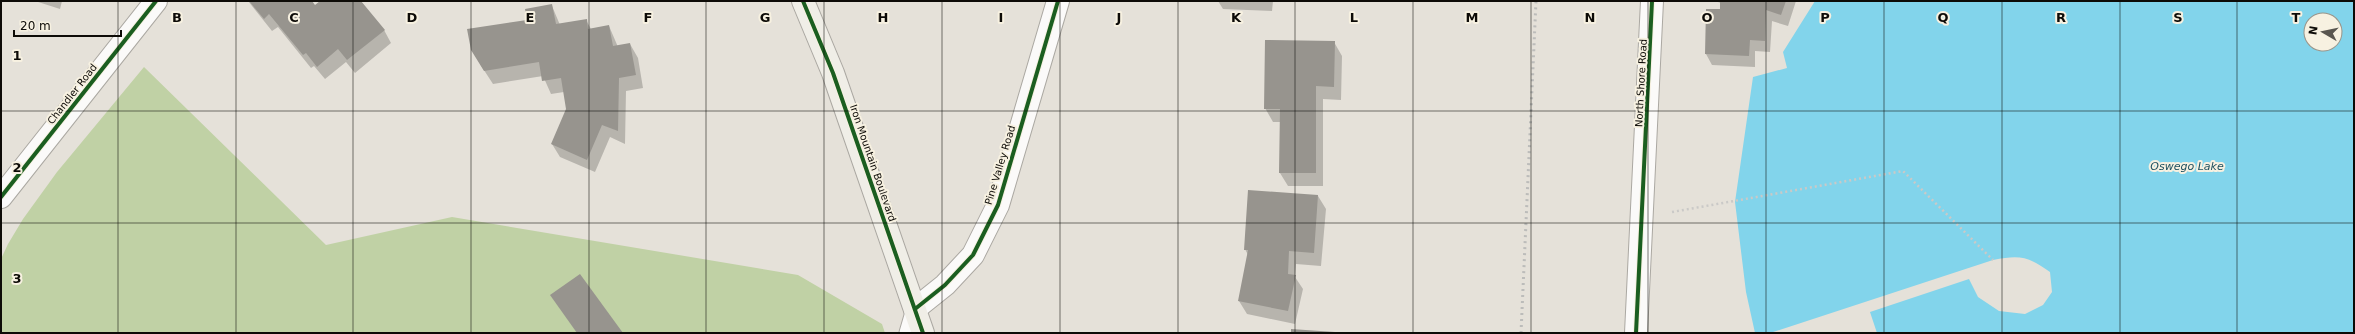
<svg xmlns="http://www.w3.org/2000/svg" width="2355" height="334" font-family="'DejaVu Sans',sans-serif">
<style>
.green{fill:#c0d1a5}
.water{fill:#82d4eb;fill-rule:evenodd}
.shadow{fill:#0003}
.building{fill:#97948e}
.lines{fill:none;stroke-linecap:round;stroke-linejoin:round}
.lane-casing{stroke:#aba8a2;stroke-width:19}
.street-casing{stroke:#aba8a2;stroke-width:24}
.secondary-casing{stroke:#aba8a2;stroke-width:24}
.path{stroke:#cac9c7;stroke-width:2.5;stroke-dasharray:2 3;stroke-linecap:butt}
.lane{stroke:#fbfaf9;stroke-width:17}
.street{stroke:#fbfaf9;stroke-width:22}
.secondary{stroke:#f0eee7;stroke-width:22}
.rail{stroke:#bcbcba;stroke-width:3;stroke-dasharray:2 4;stroke-linecap:butt}
.cycleway-casing{stroke:#f7f1e1;stroke-width:6}
.cycleway{stroke:#1b5e20;stroke-width:4}
.grid{fill:none;stroke:#0d0b07;stroke-width:1;stroke-opacity:0.55}
.labels{text-anchor:middle;dominant-baseline:central;stroke-width:4;stroke-linejoin:round;paint-order:stroke}
.street-label{font-size:10px;fill:#0d0b07;stroke:#f7f1e1}
.water-label{font-size:11px;font-style:italic;fill:#1e505f;stroke:#f7f1e1}
.grid-label{font-size:13px;text-anchor:middle;font-weight:bold;fill:#0d0b07;stroke:#f7f1e1;stroke-width:4;stroke-linejoin:round;paint-order:stroke}
</style>
<rect width="100%" height="100%" fill="#e5e1d9"/>
<polygon class="green" points="144,67 326,245 452,217 798,275 882,324 885,333 1,333 1,259 8,244 23,219 57,172"/>
<path class="water" d="M1815,1h539v332h-477l-7,-21 99,-33 9,18 21,14 26,3 18,-9 9,-13 -2,-20c-23,-16 -30,-17 -57,-12l-223,73h-15l-9,-41 -11,-90 18,-125 34,-9 -4,-16zM2311,20h24v24h-24z"/>
<g class="shadow">
<polygon points="35,1 62,1 60,9"/>
<polygon points="248,1 310,1 315,6 321,1 360,1 384,30 391,43 355,73 346,62 325,79 314,66 311,68 278,27 272,31"/>
<polygon points="1218,1 1273,1 1272,11 1223,9"/>
<polygon points="1715,1 1796,1 1788,26 1772,21 1770,52 1755,51 1755,67 1712,65 1706,54 1707,10 1720,10 1721,3"/>
<polygon points="552,6 560,25 586,20 591,29 609,26 618,47 630,44 638,58 643,88 626,91 625,144 610,137 595,172 560,157 552,144 567,109 564,92 551,94 543,76 493,84 480,64 528,20"/>
<polygon points="1334,42 1342,56 1341,100 1323,99 1323,186 1288,186 1280,173 1281,122 1273,122 1265,108"/>
<polygon points="1318,196 1326,209 1321,266 1296,264 1295,277 1303,289 1295,324 1247,314 1239,301 1248,255 1245,249"/>
</g>
<g class="building">
<polygon points="249,1 312,1 315,5 320,1 361,1 385,30 347,60 338,49 317,67 306,53 303,55 269,14 264,19"/>
<polygon points="1720,1 1786,1 1781,15 1766,10 1765,41 1750,40 1749,56 1705,54 1706,9 1720,9"/>
<polygon points="552,4 556,24 587,19 588,29 609,25 613,46 630,43 636,75 619,78 618,131 602,125 587,160 551,144 566,109 561,78 542,81 539,62 484,71 471,50 467,29 527,20 525,9"/>
<polygon points="1265,40 1335,41 1334,87 1316,86 1316,173 1279,173 1280,109 1264,109"/>
<polygon points="1248,190 1318,195 1314,253 1289,251 1288,274 1296,275 1288,311 1238,301 1248,250 1244,250"/>
<polygon points="580,274 623,333 577,333 550,295"/>
<polygon points="1291,329 1335,332 1335,333 1291,333"/>
</g>
<g class="lines">
<g class="lane-casing">
<polyline id="lane" points="908,333 915,309"/>
</g>
<g class="street-casing">
<g id="street">
<polyline points="1,197 156,1"/>
<polyline points="915,309 945,285 973,255 998,205 1058,1"/>
<polyline points="1636,333 1652,1"/>
</g>
</g>
<g class="secondary-casing">
<polyline id="secondary" points="803,1 833,73 923,333"/>
</g>
<polyline class="path" points="1672,212 1903,171 1993,260"/>
<use href="#lane" class="lane"/>
<use href="#street" class="street"/>
<use href="#secondary" class="secondary"/>
<polyline class="rail" points="1521,333 1536,1"/>
<g class="cycleway-casing">
<g id="cycleway">
<polyline points="803,1 833,73 923,333"/>
<polyline points="1,197 156,1"/>
<polyline points="915,309 945,285 973,255 998,205 1058,1"/>
<polyline points="1636,333 1652,1"/>
</g>
</g>
<use href="#cycleway" class="cycleway"/>
</g>
<path class="grid" d="M118,1v332M236,1v332M353,1v332M471,1v332M589,1v332M706,1v332M824,1v332M942,1v332M1060,1v332M1178,1v332M1295,1v332M1413,1v332M1531,1v332M1648,1v332M1766,1v332M1884,1v332M2002,1v332M2120,1v332M2237,1v332M1,111h2353M1,223h2353"/>
<g class="labels">
<g class="street-label">
<text transform="translate(1641 83) rotate(-87)">North Shore Road</text>
<text transform="translate(72 94) rotate(-52)">Chandler Road</text>
<text transform="translate(873 163) rotate(71)">Iron Mountain Boulevard</text>
<text transform="translate(1000 165) rotate(-73)">Pine Valley Road</text>
</g>
<g class="water-label">
<text x="2187" y="166">Oswego Lake</text>
</g>
</g>
<g class="grid-label">
<text x="177" y="22">B</text>
<text x="294" y="22">C</text>
<text x="412" y="22">D</text>
<text x="530" y="22">E</text>
<text x="648" y="22">F</text>
<text x="765" y="22">G</text>
<text x="883" y="22">H</text>
<text x="1001" y="22">I</text>
<text x="1119" y="22">J</text>
<text x="1236" y="22">K</text>
<text x="1354" y="22">L</text>
<text x="1472" y="22">M</text>
<text x="1590" y="22">N</text>
<text x="1707" y="22">O</text>
<text x="1825" y="22">P</text>
<text x="1943" y="22">Q</text>
<text x="2061" y="22">R</text>
<text x="2178" y="22">S</text>
<text x="2296" y="22">T</text>
<text x="17" y="60">1</text>
<text x="17" y="172">2</text>
<text x="17" y="283">3</text>
</g>
<rect width="2355" height="334" fill="none" stroke="#0d0b07" stroke-width="4"/>
<g transform="translate(2323 32) rotate(279)"><circle r="19" fill="#f7f1e1" stroke="#99958a"/>
<path d="M0-3L7 15L0 10L-7 15Z" fill="#595650"/>
<text y="-6" font-size="11" font-weight="bold" text-anchor="middle" fill="#0d0b07">N</text>
</g>
<path d="M14 30v6h107v-6" fill="none" stroke="#0d0b07" stroke-width="2"/>
<text x="20" y="30" font-size="12" fill="#0d0b07" stroke="#f7f1e1" stroke-width="3" paint-order="stroke">20 m</text>
</svg>
